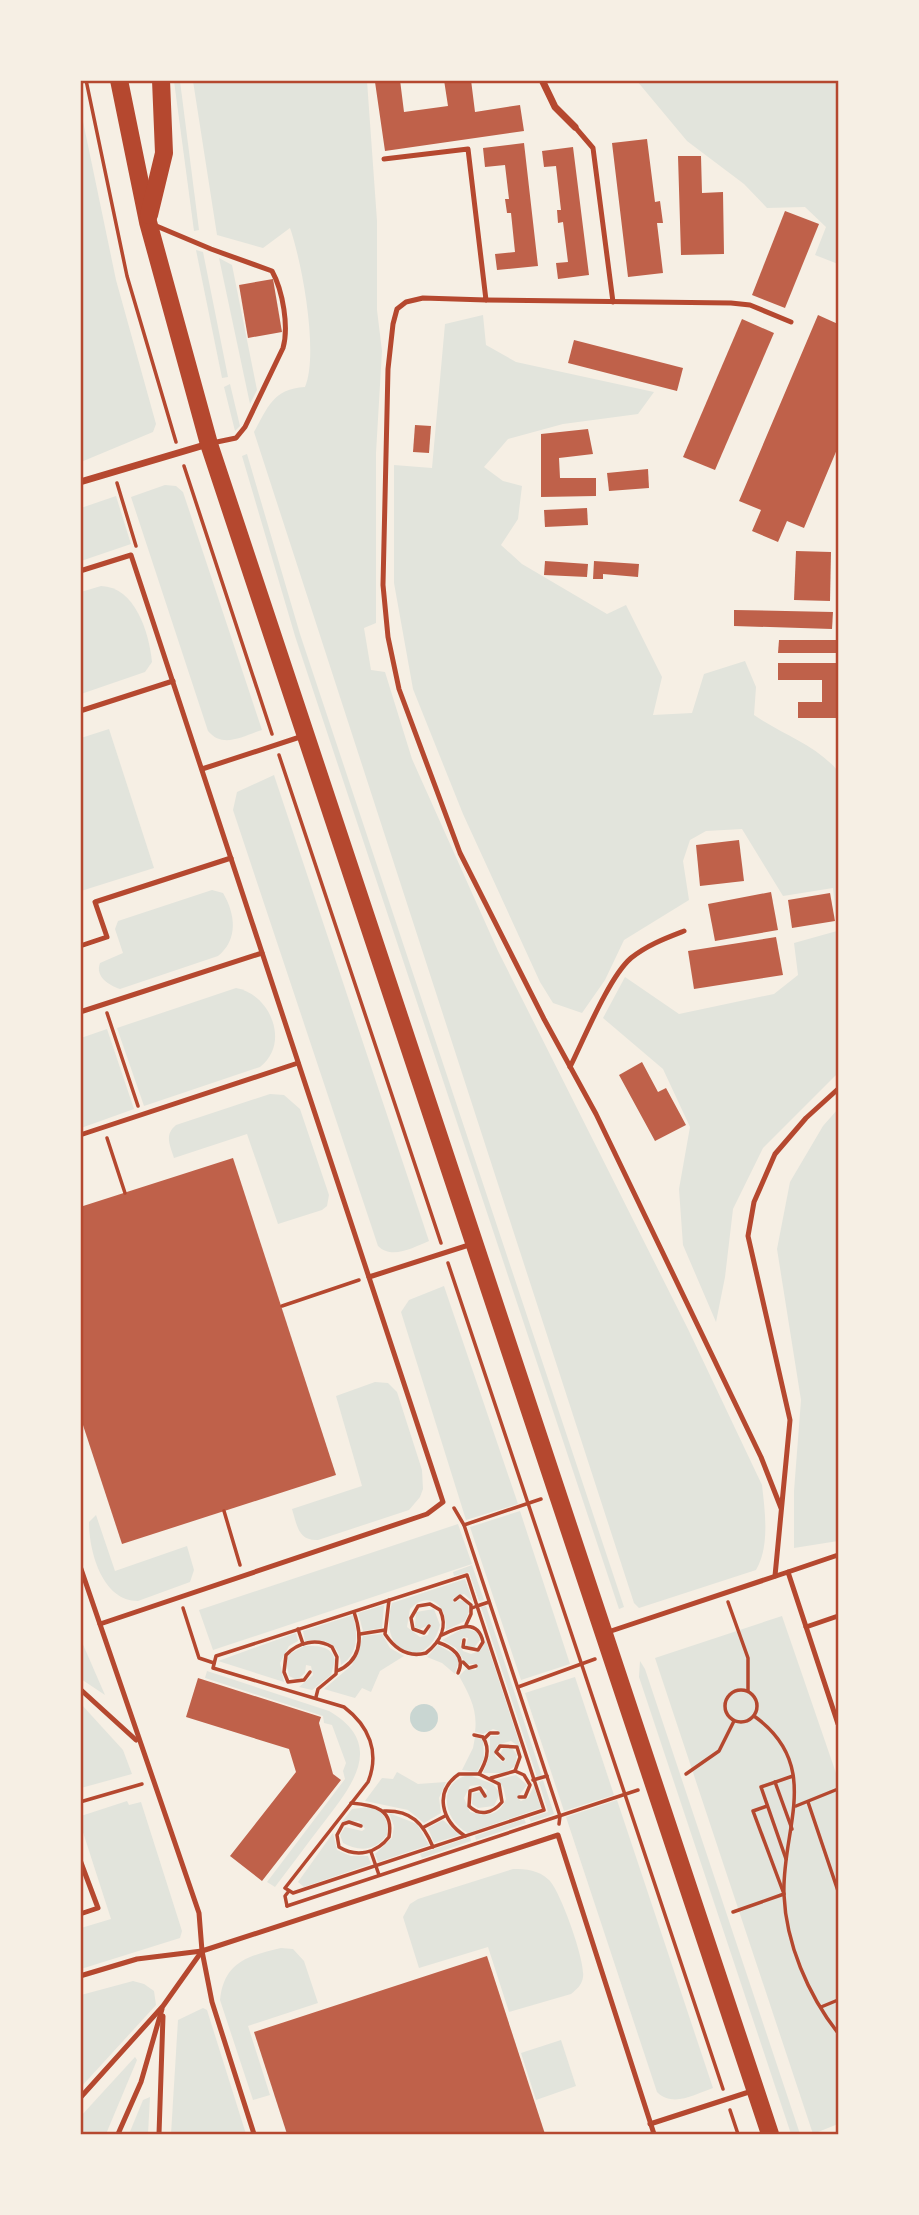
<svg xmlns="http://www.w3.org/2000/svg" width="919" height="2215" font-family="Barlow,sans-serif">
<style>
.green{fill:#e2e4dc}
.water{fill:#c9d6d2}
.building{fill:#bf614a}
.lines{fill:none;stroke-linecap:round;stroke-linejoin:round}
.path{stroke:#b5482f;stroke-width:3.5}
.service{stroke:#b5482f;stroke-width:5}
.minor{stroke:#b5482f;stroke-width:7}
.primary{stroke:#b5482f;stroke-width:18}
.neatline{fill:none;stroke:#b5482f;stroke-width:2.5}
</style>
<rect width="100%" height="100%" fill="#f6efe4"/>
<g class="green">
<polygon points="174,81 180,81 199,230 194,231"/>
<path d="M193,81h174l10,140v89l5,41 -6,102v170l-12,5 7,42 14,2 27,87 86,192 190,378 74,156c3,27 8,61 -6,85l-117,38 -5,-5 -380,-1171c14,-25 19,-43 51,-45 14,-33 -3,-125 -15,-159l-27,20 -46,-13z"/>
<polygon points="637,81 838,81 838,264 815,255 826,227 805,207 767,208 744,184 687,141"/>
<polygon points="80,107 116,280 156,424 153,432 81,462"/>
<polygon points="196,250 203,252 228,377 222,378"/>
<polygon points="219,258 232,265 257,390 250,404"/>
<path d="M483,315l3,30 30,17 138,30 -16,22 -75,10 -55,15 -24,28 19,14 19,5 -4,33 -17,26 21,19 85,50 19,-9 36,72 -9,38 39,-2 12,-39 41,-13 11,26 -2,28c29,20 61,29 84,56v302l-75,75 -30,61 -8,68 -9,45 -33,-77 -4,-56 11,-62 -27,-58 -60,-51 22,-41 54,37 95,-20 24,-19 -4,-32 43,-12 -4,-43 -50,8 -41,-67 -36,2 -16,9 -7,21 6,39 -65,40 -19,40 -23,33 -29,-10 -13,-21 -77,-168 -50,-125 -19,-106v-118l38,3 13,-144z"/>
<polygon points="230,384 240,426 235,431 224,387"/>
<polygon points="247,454 300,634 624,1607 619,1609 295,636 242,456"/>
<path d="M165,485l11,1 7,6 79,238c-19,6 -39,19 -54,1l-77,-234z"/>
<polygon points="116,496 131,544 81,561 81,508"/>
<path d="M101,586c34,1 48,46 51,76l-7,10 -64,22v-102z"/>
<polygon points="109,729 154,868 81,891 81,738"/>
<path d="M274,775l155,466c-15,6 -37,19 -51,5l-145,-436 4,-18z"/>
<path d="M212,890l11,3c13,22 15,47 -5,63l-98,33c-12,-4 -25,-13 -20,-26l23,-10 -8,-24 3,-8z"/>
<path d="M236,988c34,6 55,55 24,79l-116,39 -27,-78z"/>
<polygon points="107,1029 134,1109 81,1128 81,1038"/>
<path d="M270,1094l14,1 16,14 29,86 -2,11 -5,4 -44,14 -31,-90 -73,24c-4,-13 -10,-23 2,-33z"/>
<polygon points="838,1109 838,1541 794,1548 794,1491 801,1400 777,1249 790,1182 823,1126"/>
<polygon points="444,1286 518,1504 466,1520 401,1312 409,1300"/>
<path d="M375,1382l13,1 9,9 25,78 1,19 -3,8 -11,13 -91,30c-20,1 -21,-15 -26,-31l70,-23 -26,-90z"/>
<polygon points="520,1511 570,1664 521,1680 470,1527"/>
<path d="M96,1515l19,56 72,-25 7,24 -4,12 -52,19c-36,0 -49,-50 -49,-79z"/>
<polygon points="458,1524 472,1564 213,1650 199,1610"/>
<polygon points="472,1565 484,1600 479,1601 469,1572 454,1576 453,1572"/>
<path d="M465,1579l8,23 -9,-8 -11,4 2,5 4,-3 8,2 2,10 -4,9 -19,9c2,-24 -17,-41 -36,-21l-3,18 13,10 8,-2 3,-11 -11,5 -5,-2 1,-15 18,-3 6,16c-12,48 -64,30 -48,-22z"/>
<polygon points="384,1605 382,1628 363,1631 358,1613"/>
<polygon points="486,1606 542,1776 537,1777 481,1607"/>
<path d="M353,1615c5,18 6,39 -12,50 -1,-22 -16,-27 -36,-24l-2,-10z"/>
<polygon points="782,1616 838,1779 838,2124 813,2134 655,1658"/>
<path d="M464,1628l13,4 3,8 -6,8 -8,-2 2,-8 -5,-1 -3,8 3,6 8,3 9,-3 6,-10 35,107 -10,-7 -14,4 -2,11 7,6 4,-2 -6,-6 4,-7 8,1 5,7 -2,11 -10,7h-22l7,-19v-18h9v-5l-6,-2 -10,5 -8,-2c3,-22 -6,-38 -16,-56l7,-7 10,1 2,-6h-12l-10,-16 -14,-8z"/>
<polygon points="296,1633 298,1641 289,1646 280,1663 284,1682 218,1661"/>
<polygon points="382,1634 390,1648 404,1656 380,1671 371,1692 362,1688 355,1698 324,1689 352,1665 363,1636"/>
<polygon points="80,1640 81,1640 105,1695 81,1679"/>
<polygon points="438,1645 454,1654 459,1660 455,1674 442,1663 427,1657"/>
<path d="M304,1646c13,0 27,-1 31,14l-4,15 -19,15 -13,-3 14,-12 -2,-9 -5,-1 -1,8 -8,7 -8,-4 -3,-16 4,-6z"/>
<polygon points="640,1661 645,1669 800,2134 791,2134 639,1677"/>
<path d="M207,1671l122,40c59,34 21,77 -8,115 -16,21 -31,41 -46,61l-8,-5 78,-103 -2,-8 3,-8 -14,-38 -8,-2 -1,-7 -118,-38z"/>
<polygon points="575,1677 614,1795 564,1811 525,1693"/>
<polygon points="81,1704 123,1750 132,1774 81,1788"/>
<polygon points="475,1737 483,1740 484,1758 477,1772 462,1770 473,1748"/>
<polygon points="397,1772 418,1784 446,1782 439,1798 441,1813 424,1823 408,1810 365,1801 382,1778 393,1779"/>
<path d="M469,1775l24,9 7,9 -6,13 -16,2 -6,-4 1,-11 8,-1 4,6 2,-8 -8,-5 -9,1 -6,12 6,14c16,5 29,4 36,-13l-3,-12 -7,-7 20,-5 11,10 -10,13 4,3 7,-3 6,-12 7,22 -73,25c-25,-13 -32,-51 1,-58z"/>
<polygon points="543,1780 554,1814 531,1822 529,1818 548,1812 539,1782"/>
<path d="M617,1800l96,288c-18,6 -40,20 -56,4l-91,-275z"/>
<polygon points="127,1801 129,1805 141,1802 182,1931 180,1938 81,1969 81,1928 111,1919 81,1826 81,1816"/>
<path d="M369,1807c15,4 20,13 18,28 -12,16 -27,17 -44,8l-3,-8 5,-8 17,4 3,-2 -6,-8 -17,1 10,-13z"/>
<polygon points="389,1813 417,1824 429,1845 378,1862 375,1854 392,1838 394,1826"/>
<polygon points="524,1819 526,1823 476,1840 475,1836"/>
<polygon points="443,1820 460,1835 434,1843 428,1828"/>
<polygon points="333,1833 337,1850 351,1856 368,1856 371,1864 304,1887 298,1882"/>
<polygon points="470,1837 471,1841 422,1858 420,1854"/>
<path d="M513,1869c13,0 26,1 36,11 11,10 37,82 34,97 -1,8 -6,12 -12,17l-62,18 -21,-65 -69,21 -16,-51 7,-13 8,-5z"/>
<path d="M281,1948l12,1 11,12 14,42 -70,23 22,69 -17,5 -33,-100c4,-38 28,-44 61,-52z"/>
<polygon points="133,1981 144,1984 154,1991 156,2005 81,2087 81,1995"/>
<polygon points="203,2008 207,2010 246,2134 171,2134 178,2020"/>
<polygon points="561,2040 576,2086 536,2100 521,2053"/>
<polygon points="135,2057 137,2060 106,2134 81,2134 81,2116"/>
<polygon points="150,2097 148,2134 129,2134 143,2100"/>
</g>
<circle class="water" cx="424" cy="1718" r="14"/>
<g class="building">
<polygon points="400,80 404,112 448,106 444,80 471,80 475,112 520,105 524,131 385,151 375,82"/>
<polygon points="647,139 655,202 660,201 663,223 657,223 663,273 628,277 612,143"/>
<polygon points="524,143 538,266 497,270 495,254 515,252 511,213 507,213 505,199 509,199 505,165 485,167 483,148"/>
<polygon points="573,147 589,275 558,279 556,263 568,262 563,222 558,223 557,210 561,210 556,166 544,167 542,151"/>
<polygon points="678,156 701,156 702,193 723,192 724,254 681,255"/>
<polygon points="785,211 819,224 785,308 752,295"/>
<polygon points="273,279 282,332 248,338 239,285"/>
<polygon points="818,315 838,324 838,447 804,528 787,521 778,542 752,531 761,510 739,501"/>
<polygon points="742,319 774,333 715,470 683,457"/>
<polygon points="574,340 683,368 677,391 568,363"/>
<polygon points="415,425 431,426 429,453 413,452"/>
<polygon points="588,429 593,454 559,458 560,478 596,478 596,496 541,497 541,434"/>
<polygon points="648,469 649,488 609,491 607,473"/>
<polygon points="587,508 588,525 545,527 544,510"/>
<polygon points="796,551 831,552 830,601 794,600"/>
<polygon points="545,561 588,564 587,577 544,575"/>
<polygon points="594,561 639,564 638,577 603,574 603,579 593,579"/>
<polygon points="734,610 833,612 832,629 734,626"/>
<polygon points="779,640 836,640 836,653 778,653"/>
<polygon points="778,663 838,663 838,718 798,718 798,702 822,702 822,680 778,680"/>
<polygon points="739,840 744,881 700,886 696,845"/>
<polygon points="771,892 778,930 715,941 708,904"/>
<polygon points="830,893 835,921 792,928 788,900"/>
<polygon points="776,937 783,975 694,989 688,951"/>
<polygon points="642,1062 658,1092 666,1088 686,1125 655,1141 619,1075"/>
<polygon points="233,1158 336,1475 122,1544 80,1416 80,1207"/>
<polygon points="198,1678 321,1717 319,1723 333,1774 341,1780 262,1881 230,1856 296,1772 289,1749 186,1717"/>
<polygon points="487,1956 545,2134 287,2134 254,2032"/>
</g>
<g class="lines">
<g class="path">
<polyline points="86,80 127,276 176,442"/>
<polyline points="184,466 272,734"/>
<polyline points="117,483 136,546"/>
<polyline points="279,755 441,1243"/>
<polyline points="107,1013 138,1106"/>
<polyline points="107,1138 125,1193"/>
<polyline points="448,1263 723,2089"/>
<polyline points="282,1306 359,1280"/>
<polyline points="454,1508 464,1525 560,1816 559,1824"/>
<polyline points="224,1511 240,1565"/>
<polyline points="464,1525 541,1499"/>
<path d="M389,1600l-4,34c10,15 23,24 41,19 14,-11 22,-26 14,-43l-10,-6 -12,2 -7,12 2,11 11,4 5,-7"/>
<polyline points="455,1600 460,1596 471,1605 471,1614 466,1625"/>
<polyline points="728,1602 748,1658 748,1691"/>
<polyline points="183,1608 199,1658 214,1663"/>
<path d="M472,1608l5,-2 67,204 -251,83 -8,-5 83,-106c12,-30 1,-56 -24,-75l-131,-39 3,-12 251,-81 10,31 12,-4"/>
<polyline points="298,1629 303,1644"/>
<polyline points="360,1634 385,1630"/>
<path d="M442,1635c16,-8 36,-17 41,7l-5,8 -15,-3 1,-7"/>
<path d="M437,1642c15,5 29,14 21,31"/>
<polyline points="463,1662 469,1668 476,1666"/>
<path d="M337,1671c26,-11 25,-36 17,-59"/>
<path d="M310,1672l-6,8 -16,2 -4,-10 2,-17c12,-13 31,-17 46,-8l5,10 -1,17 -18,15 -2,8"/>
<polyline points="518,1687 595,1659"/>
<circle cx="741" cy="1706" r="16"/>
<path d="M754,1716c70,50 27,114 30,179 2,48 24,100 54,138"/>
<path d="M474,1735l9,2c8,13 3,25 -4,37"/>
<polyline points="484,1739 490,1733 498,1733"/>
<polyline points="515,1771 524,1775 530,1785 525,1797 519,1797"/>
<polyline points="686,1774 719,1751 734,1721"/>
<polyline points="491,1778 515,1771 520,1757 517,1747 500,1746 496,1752 503,1759"/>
<polyline points="533,1780 547,1776"/>
<polyline points="775,1782 792,1829"/>
<polyline points="80,1802 142,1784"/>
<polyline points="808,1802 838,1891"/>
<path d="M351,1803c24,2 43,6 38,34 -12,16 -32,21 -50,10l-2,-12 6,-11 6,-2 12,4"/>
<polyline points="796,1806 838,1789"/>
<path d="M384,1811c27,-1 39,12 49,36"/>
<polyline points="424,1827 445,1816"/>
<path d="M465,1836c-23,-15 -32,-44 -6,-62h20l20,10 3,18c-9,11 -22,15 -33,4l1,-15 10,-3 5,8"/>
<polyline points="371,1852 379,1875"/>
<polyline points="786,1859 761,1787 793,1776"/>
<polyline points="287,1906 638,1790"/>
<polyline points="287,1906 285,1896 289,1891"/>
<polyline points="733,1912 784,1894 753,1811 767,1806"/>
<polyline points="821,2007 838,2000"/>
<polyline points="730,2110 738,2134"/>
</g>
<g class="service">
<polyline points="575,127 593,148 613,302"/>
<polyline points="384,159 468,149 486,300 423,298 406,302 397,309 393,324 388,369 383,585 388,637 399,689 460,853 544,1019 596,1114 761,1457 781,1508"/>
<path d="M154,225l57,24 61,22c11,20 17,56 11,77l-38,79 -9,11 -24,5"/>
<polyline points="486,300 731,303 750,305 791,322"/>
<polyline points="80,571 131,555 443,1502 427,1514 100,1624"/>
<polyline points="80,711 173,681"/>
<polyline points="202,769 303,736"/>
<polyline points="80,946 107,937 95,902 231,858"/>
<polyline points="80,1012 262,953"/>
<path d="M570,1067c14,-28 39,-90 61,-109 16,-13 35,-20 53,-27"/>
<polyline points="80,1135 298,1063"/>
<polyline points="369,1277 472,1244"/>
<polyline points="80,1566 199,1913 202,1951 558,1835 654,2134"/>
<polyline points="788,1572 838,1555"/>
<polyline points="775,1576 790,1420 748,1236 754,1202 775,1154 806,1118 838,1089"/>
<polyline points="806,1627 838,1616"/>
<polyline points="605,1633 788,1572 838,1724"/>
<polyline points="80,1689 136,1740"/>
<polyline points="80,1860 98,1908 80,1914"/>
<polyline points="80,1976 137,1959 202,1951 212,2002 254,2134"/>
<polyline points="80,2098 163,2006 202,1951"/>
<polyline points="650,2124 752,2091"/>
<polyline points="118,2134 141,2082 162,2009"/>
<polyline points="159,2134 163,2016"/>
</g>
<g class="minor">
<polyline points="542,80 555,107 575,127"/>
<polyline points="80,482 208,444"/>
</g>
<g class="primary">
<polyline points="119,80 148,222 209,444 770,2134"/>
<polyline points="149,215 164,153 161,80"/>
</g>
</g>
<rect width="919" height="2215" fill="none" stroke="#f6efe4" stroke-width="164"/>
<rect x="82" y="82" width="755" height="2051" class="neatline"/>
</svg>
